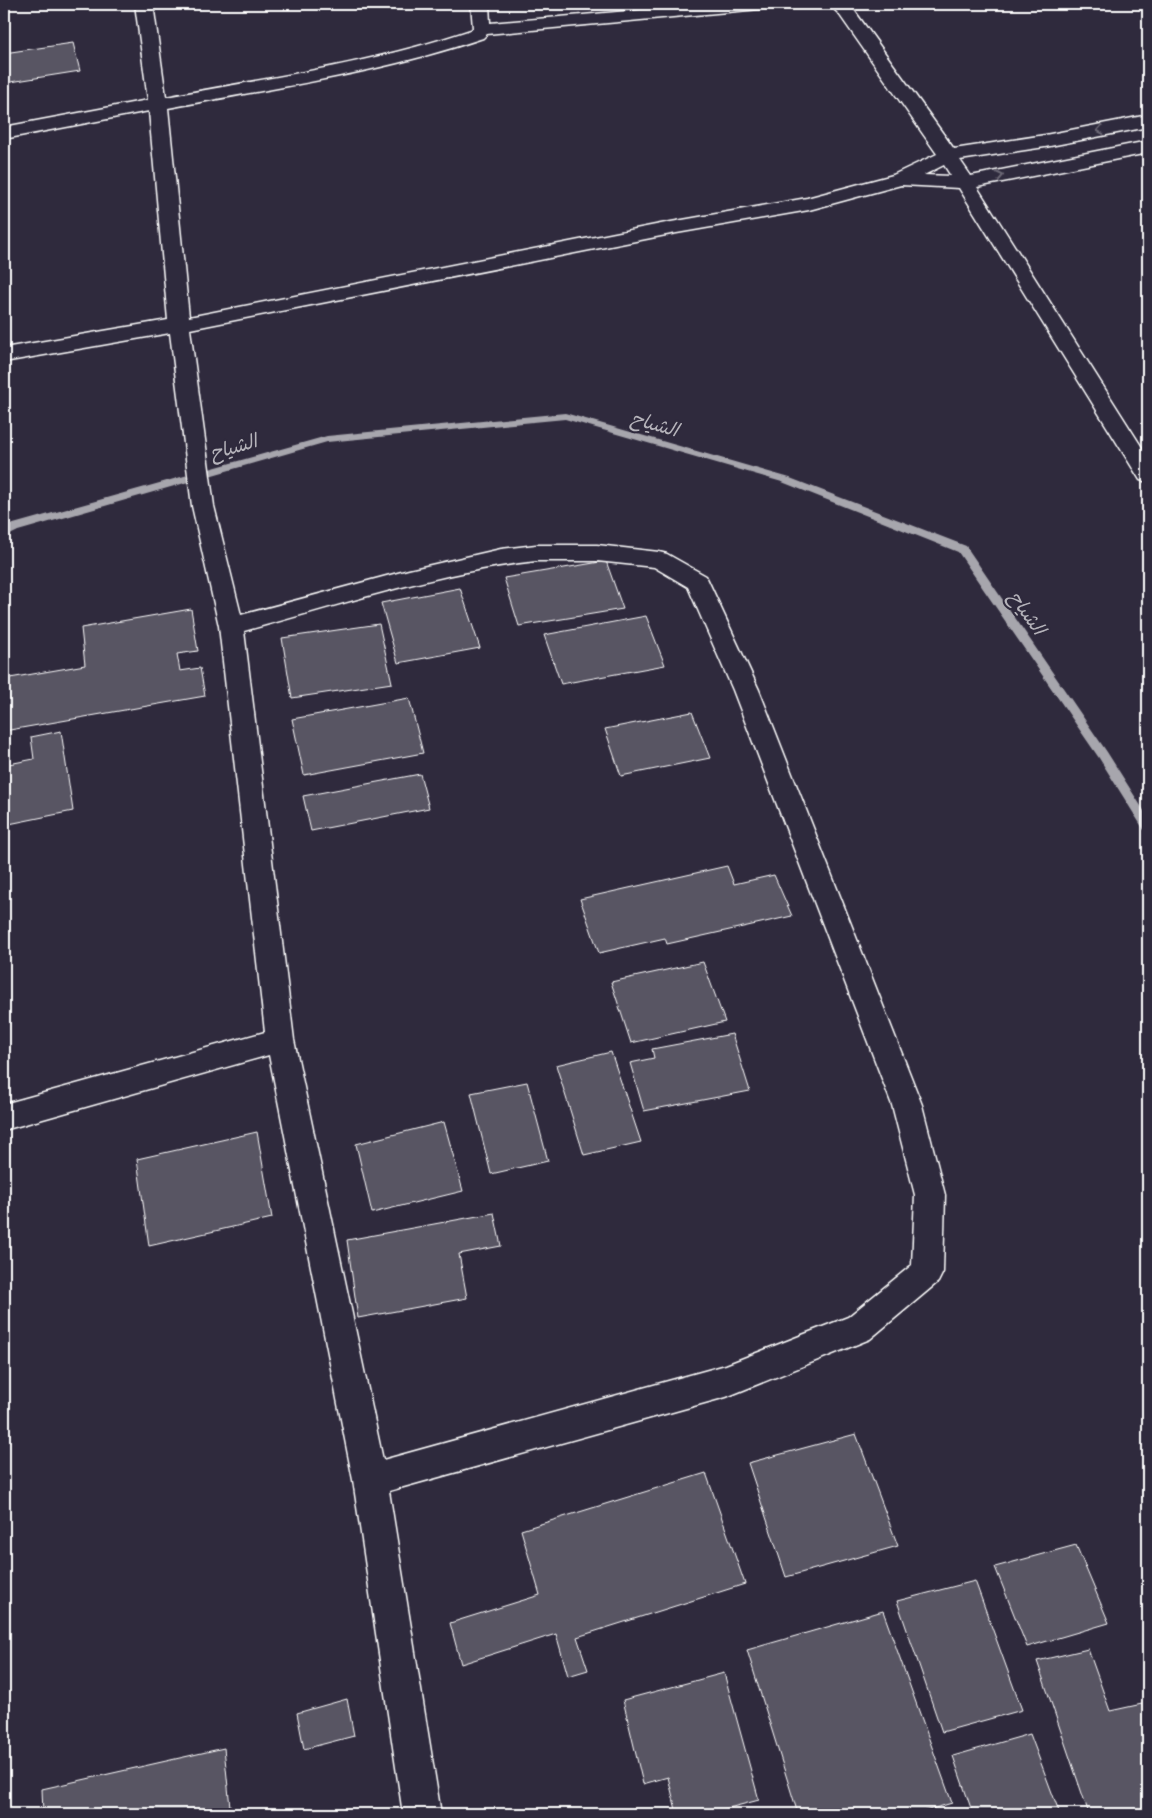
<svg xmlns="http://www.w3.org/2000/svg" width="1152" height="1818" font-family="Mali,'Playpen Sans Arabic',sans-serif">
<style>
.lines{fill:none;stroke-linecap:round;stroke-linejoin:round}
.stream{fill:#a7a6ad;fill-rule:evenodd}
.building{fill:#595564;stroke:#fff}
.minor-casing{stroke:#fff;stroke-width:3}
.minor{fill:#2f2a3d;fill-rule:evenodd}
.oneway{stroke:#6d6a77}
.labels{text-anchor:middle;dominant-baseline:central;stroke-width:4;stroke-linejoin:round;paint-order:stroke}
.water-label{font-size:19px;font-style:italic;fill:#b6b4bb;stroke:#2f2a3d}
</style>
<rect width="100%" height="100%" fill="#2f2a3d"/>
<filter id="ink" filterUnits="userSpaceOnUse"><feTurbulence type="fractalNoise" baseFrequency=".02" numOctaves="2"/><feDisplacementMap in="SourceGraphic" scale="10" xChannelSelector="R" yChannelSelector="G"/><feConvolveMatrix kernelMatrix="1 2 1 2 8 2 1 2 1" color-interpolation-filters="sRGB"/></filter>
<g filter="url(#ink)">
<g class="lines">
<polygon class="stream" points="565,413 790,478 966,546 1107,752 1148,817 1148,832 1144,830 1099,758 958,552 782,482 565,419 327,442 18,531 4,538 4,529 10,525 327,436"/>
</g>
<g class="building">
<polygon points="73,43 80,71 4,83 4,53"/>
<polygon points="606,561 623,609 519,626 504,578"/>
<polygon points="460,588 480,648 398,663 381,603"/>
<polygon points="191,609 198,651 177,654 180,671 200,668 205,696 4,731 4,679 85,665 81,628"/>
<polygon points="646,616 665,665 561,684 544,635"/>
<polygon points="379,624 392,683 292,698 282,638"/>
<polygon points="409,698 423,753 304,775 292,719"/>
<polygon points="692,712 710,758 621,776 605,729"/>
<polygon points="61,731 73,811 4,825 4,765 34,759 31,737"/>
<polygon points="420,774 429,808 311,831 303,796"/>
<polygon points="727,866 734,884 774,875 792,916 667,944 665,938 599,953 580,899"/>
<polygon points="703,962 725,1022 631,1043 611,982"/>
<polygon points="732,1034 750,1091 644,1111 630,1063 654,1058 652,1049"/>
<polygon points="611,1052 641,1142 584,1155 556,1065"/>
<polygon points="527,1082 548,1161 491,1174 471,1093"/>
<polygon points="444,1122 463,1191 372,1213 356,1144"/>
<polygon points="257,1132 272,1218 149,1246 137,1159"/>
<polygon points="494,1213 501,1246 459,1254 467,1298 358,1318 347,1240"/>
<polygon points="856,1434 898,1546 786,1577 748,1463"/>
<polygon points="706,1473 745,1584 577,1637 588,1670 568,1676 556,1634 461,1664 450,1623 540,1595 521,1530"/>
<polygon points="1076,1545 1109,1623 1027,1647 995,1567"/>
<polygon points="975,1581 1022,1710 942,1732 897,1601"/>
<polygon points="883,1611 952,1803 915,1814 798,1814 747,1650"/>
<polygon points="1088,1649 1110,1711 1142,1704 1148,1721 1148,1814 1089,1814 1037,1661"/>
<polygon points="724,1673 759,1800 706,1814 677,1814 668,1777 643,1784 623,1700"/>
<polygon points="347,1699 354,1736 304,1749 297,1713"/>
<polygon points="1030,1734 1060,1814 973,1814 953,1756"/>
<polygon points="224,1748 230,1807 201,1814 43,1814 42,1789"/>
</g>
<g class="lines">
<g class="minor-casing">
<path id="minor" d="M135,4h18l13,93c102,-19 206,-33 305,-67l2,-2 -2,-24h18l1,19 219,-19h60l-3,4 -6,1 -273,25 -4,4c-102,35 -210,50 -315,70l21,209 482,-95 136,-24 86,-23 44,-21 -98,-140 -10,-10h19l3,2 103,143 91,-14 103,-20v12l-103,20 -85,13 11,16 177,-35v12l-171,34 171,270v25l-8,-2 -181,-292 -58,-3 -92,25 -138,24 -481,95 24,177 27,109 168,-45 92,-21 35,-4h61l62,7 8,2 39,22 53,114 163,415 23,90 -2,77 -5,10 -68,57 -144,58 -337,94 52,323h-38l-50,-334 -84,-425 -265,75v-26l261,-72 -46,-406 -27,-120 -22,-173 -166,29v-14l164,-28 -19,-209 -145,28v-12l144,-27zM944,165l7,11 -27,-1zM536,561h61l57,6 34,20 45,103 159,415 23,90 -3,70 -64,52 -122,48 -343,95 -89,-420 -50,-409c96,-26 193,-59 292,-70z"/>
</g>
<use href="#minor" class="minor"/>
</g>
<defs><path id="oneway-chevron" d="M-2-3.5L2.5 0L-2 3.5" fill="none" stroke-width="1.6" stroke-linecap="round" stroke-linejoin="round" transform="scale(1.25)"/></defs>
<g class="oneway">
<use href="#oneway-chevron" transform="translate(1100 130) rotate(169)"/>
<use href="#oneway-chevron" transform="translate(1000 176) rotate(-12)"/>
</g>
</g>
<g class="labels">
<g class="water-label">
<text transform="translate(655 423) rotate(16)">الشياح</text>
<text transform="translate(233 446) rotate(-16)">الشياح</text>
<text transform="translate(1028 612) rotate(55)">الشياح</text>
</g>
</g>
<rect width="1152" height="1818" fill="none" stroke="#2f2a3d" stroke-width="20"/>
<rect x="10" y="10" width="1132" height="1798" fill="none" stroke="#fff" stroke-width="2" filter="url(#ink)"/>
</svg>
